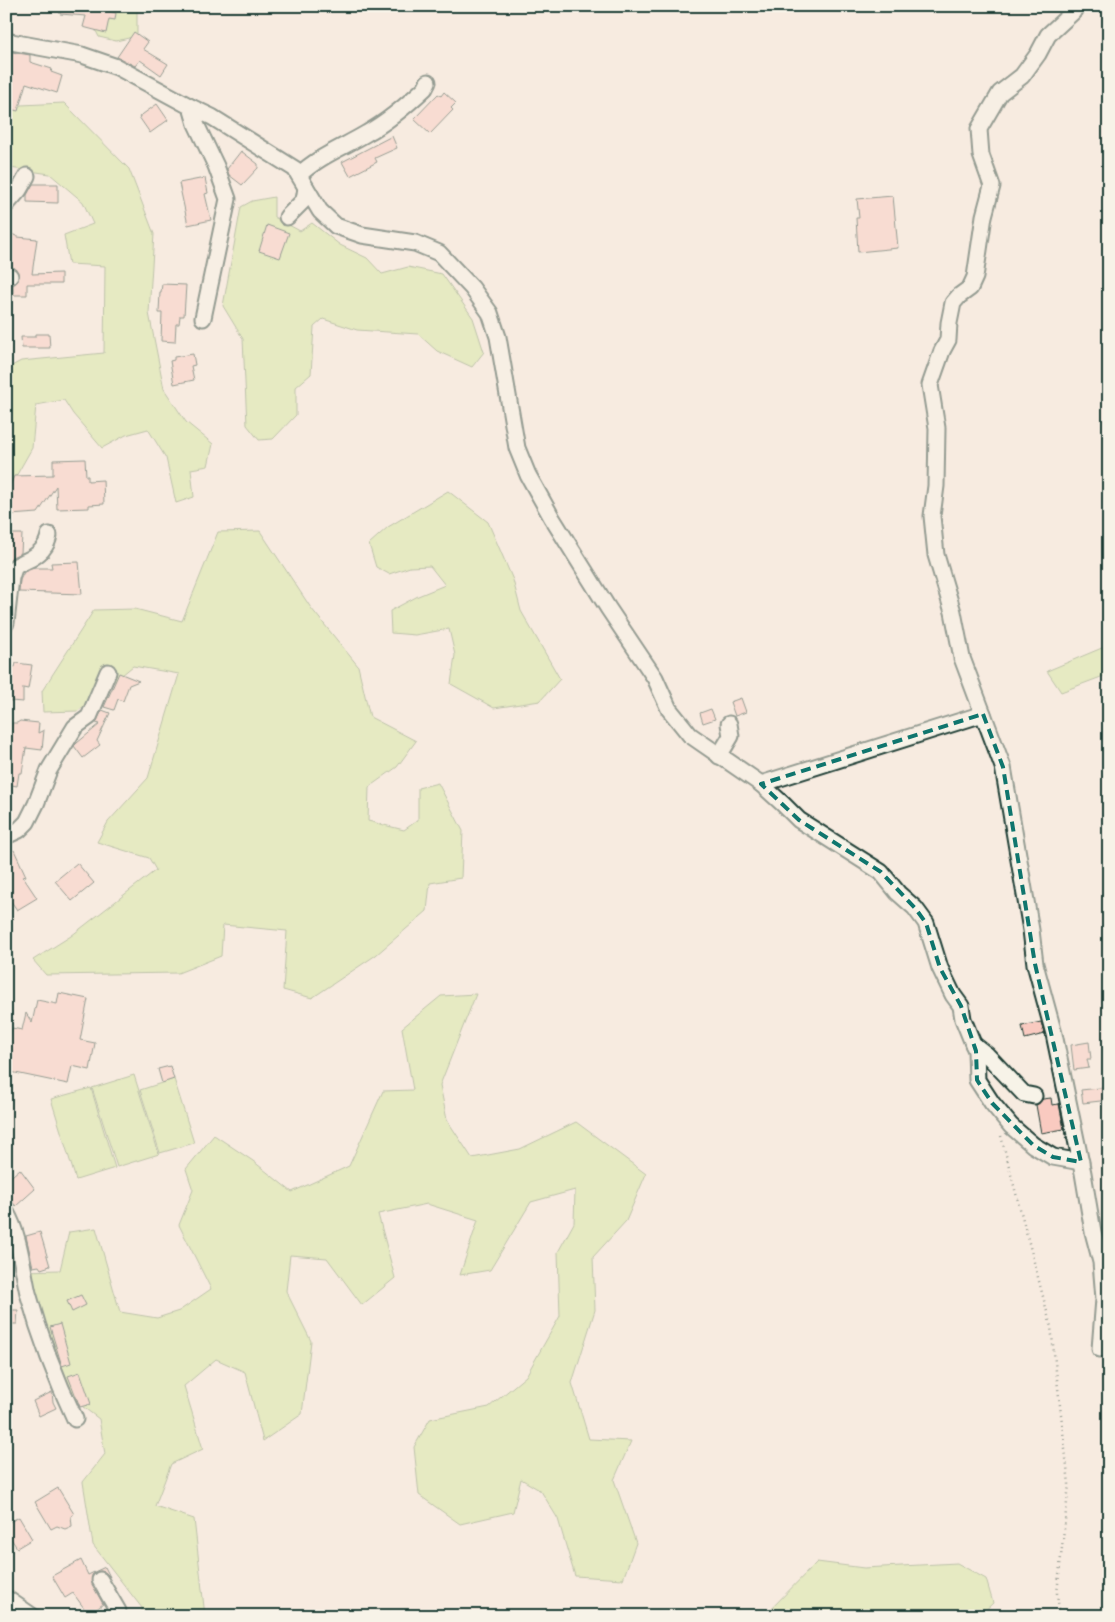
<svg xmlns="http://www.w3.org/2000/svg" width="1115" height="1622" font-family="Caveat,sans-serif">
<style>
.green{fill:#d0e89e;stroke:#789269}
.building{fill:#f9cac0;stroke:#1f3d34}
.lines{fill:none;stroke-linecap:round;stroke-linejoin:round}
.minor-casing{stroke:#1f3d34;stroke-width:19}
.path{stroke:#1f3d34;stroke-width:2.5;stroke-dasharray:1 4;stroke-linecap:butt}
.minor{stroke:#f7f3e8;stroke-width:15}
.marked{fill:none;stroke:#0f766e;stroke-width:4;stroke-dasharray:10 6;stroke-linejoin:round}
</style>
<rect width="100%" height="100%" fill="#f7ebe0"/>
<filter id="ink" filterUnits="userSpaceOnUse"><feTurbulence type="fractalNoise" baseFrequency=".02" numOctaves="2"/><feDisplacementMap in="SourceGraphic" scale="10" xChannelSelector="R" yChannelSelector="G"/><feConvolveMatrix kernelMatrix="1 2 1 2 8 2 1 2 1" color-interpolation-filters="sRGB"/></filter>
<g filter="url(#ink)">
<g class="green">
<polygon points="88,6 137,6 137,36 116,41 99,37 93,25"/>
<polygon points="64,103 129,169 154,234 149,313 164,389 186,422 213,444 208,466 191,469 194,497 176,503 166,458 148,429 126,435 102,448 73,414 64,400 36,405 32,448 6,494 6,369 21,361 104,353 105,266 69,264 64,235 93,224 83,202 50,174 10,168 6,173 6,111 21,105"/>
<polygon points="274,197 274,217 300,231 312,223 340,245 367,258 382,274 408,267 442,274 473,318 484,352 472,367 437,351 418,334 357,330 323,319 314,327 311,374 296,387 296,415 273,439 259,440 247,425 243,339 223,306 241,207 252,201"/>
<polygon points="448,491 488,522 513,580 521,611 560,679 540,701 494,708 451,684 455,655 449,629 415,635 391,633 390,611 418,596 445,585 430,566 410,567 389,574 376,567 369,544 388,527"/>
<polygon points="260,531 311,608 358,666 370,717 416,741 397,767 369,787 368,821 404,830 418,820 418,788 438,783 463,831 461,878 430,883 427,911 376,955 312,998 283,990 287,931 223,925 221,956 178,973 46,975 33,960 71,936 156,870 149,858 97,842 108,822 148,778 179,674 133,666 78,711 43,712 42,691 94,610 135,609 182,621 218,532"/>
<polygon points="1109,645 1109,674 1061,692 1047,671"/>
<polygon points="476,994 440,1085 447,1120 472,1158 520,1149 576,1122 646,1174 626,1221 593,1257 595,1310 572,1383 589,1439 631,1441 614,1480 636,1543 623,1579 575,1576 558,1519 541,1491 521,1479 513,1512 460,1524 419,1495 414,1447 430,1419 489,1407 526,1376 560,1316 558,1252 574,1223 575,1190 531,1202 490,1270 460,1275 478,1220 427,1204 378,1214 395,1278 362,1305 327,1258 290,1255 286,1291 311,1341 302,1414 263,1441 245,1372 216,1359 184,1386 203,1449 171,1464 155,1506 194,1519 205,1616 142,1616 142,1608 93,1545 83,1482 105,1454 99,1419 62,1391 23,1271 60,1270 69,1232 96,1228 120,1312 157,1318 179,1311 211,1289 179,1225 193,1190 186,1169 214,1135 253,1161 292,1192 349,1166 383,1091 413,1090 402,1028 441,996"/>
<polygon points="134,1075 159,1154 117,1167 92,1088"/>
<polygon points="174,1079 194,1143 160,1153 140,1090"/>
<polygon points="91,1088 115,1168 76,1180 51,1099"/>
<polygon points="817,1562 864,1568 957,1563 986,1579 993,1603 979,1616 764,1616"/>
</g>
<g class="building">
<polygon points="60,6 89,6 116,13 115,20 109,19 106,33 83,27 86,16 60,14"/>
<polygon points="134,32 148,42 143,49 168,64 161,75 140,60 135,66 117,57"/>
<polygon points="6,51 30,55 30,62 52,69 51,72 62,76 57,93 26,83 18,111 6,108"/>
<polygon points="444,92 456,103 451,108 453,110 430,134 414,119 438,94 441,96"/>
<polygon points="157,104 168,120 150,133 139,117"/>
<polygon points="392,136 397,148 375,158 377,162 350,176 342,162"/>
<polygon points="241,151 258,164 258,168 242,185 229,175 227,169"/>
<polygon points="205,178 208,193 205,194 211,220 188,225 179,183"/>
<polygon points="33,184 58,184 58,203 27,202 27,195"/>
<polygon points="893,196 898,248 858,252 856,218 859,218 857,199"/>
<polygon points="267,225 289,233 280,258 259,251"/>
<polygon points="6,231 18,237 37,239 32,274 61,273 61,284 27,284 27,295 13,295 13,285 18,281 19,276 15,268 6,267"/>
<polygon points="162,284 186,285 184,316 180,316 179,324 176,324 175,342 161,341 162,313 159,313 160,292 161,292"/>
<polygon points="35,334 49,334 50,348 22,348 21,337 35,337"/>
<polygon points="193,354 195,365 191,366 194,380 174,384 170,361 174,360 174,357"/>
<polygon points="85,459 86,476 88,476 88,481 103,480 104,504 89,505 89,508 57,509 56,486 38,513 10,515 9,488 14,476 53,475 53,460"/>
<polygon points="6,534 22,534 21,553 12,557 6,563"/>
<polygon points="79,562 82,594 19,592 20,580 24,572 34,568 52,568 51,563"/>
<polygon points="16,663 32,665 28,689 23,688 23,702 10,701 11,686 6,686 6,665 15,667"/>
<polygon points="119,673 139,681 129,685 123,701 118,699 114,710 104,707"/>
<polygon points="741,698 746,712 735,716 730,702"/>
<polygon points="711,709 715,719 703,723 700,713"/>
<polygon points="102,710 110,713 97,741 100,745 83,758 74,746 77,743 100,724 96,723"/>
<polygon points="20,721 39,723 38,733 44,730 42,750 26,748 22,773 19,773 17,786 6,784 6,753 9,754 12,723 17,723"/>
<polygon points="14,850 26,876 23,877 37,898 17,910 6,894 6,854"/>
<polygon points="77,863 94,883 72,901 55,881"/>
<polygon points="59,993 88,999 80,1040 95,1043 90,1070 72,1066 68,1084 6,1071 6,1037 10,1038 12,1028 22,1030 26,1013 32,1023 37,1000 57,1004"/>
<polygon points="1041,1022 1044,1034 1025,1039 1022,1026"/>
<polygon points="1089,1042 1091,1059 1087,1059 1089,1068 1074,1070 1071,1045"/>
<polygon points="170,1066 174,1079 162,1083 158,1069"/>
<polygon points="1109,1087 1109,1100 1083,1103 1081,1090"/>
<polygon points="1051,1098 1052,1105 1059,1104 1064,1129 1041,1133 1036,1105 1043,1099"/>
<polygon points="20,1169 35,1189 16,1206 6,1195 6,1181"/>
<polygon points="40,1232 50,1266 41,1269 39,1266 33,1267 26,1236"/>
<polygon points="81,1295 86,1305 72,1312 67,1301"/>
<polygon points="6,1310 18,1310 17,1324 6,1324"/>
<polygon points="60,1324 71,1363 62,1366 50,1327"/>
<polygon points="80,1372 91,1404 80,1407 68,1376"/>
<polygon points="52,1392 53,1402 56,1408 39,1416 33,1401"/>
<polygon points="58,1488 74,1514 71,1516 72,1526 65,1529 57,1526 51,1529 35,1502"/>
<polygon points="19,1517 32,1539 17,1548 6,1531 6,1524"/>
<polygon points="81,1560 88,1575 105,1567 110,1577 105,1572 100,1571 92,1575 92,1584 103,1604 89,1615 73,1593 65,1598 52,1576"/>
</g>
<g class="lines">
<g class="minor-casing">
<g id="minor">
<polyline points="1076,6 1073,12 1048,35 1038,54 1022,76 1000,93 979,129 981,155 992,186 984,216 975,277 970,288 959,296 953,303 949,323 948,340 942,351 930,385 937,428 936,486 932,516 936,555 953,612 962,658 1003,767 1031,930 1035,964 1054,1034 1083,1173 1093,1232 1101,1262 1104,1299 1100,1349"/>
<polyline points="6,41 82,55 117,67 191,107 196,124 216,166 228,199 203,318"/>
<polyline points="191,107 212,117 295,169 320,211 336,226 362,235 415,243 439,253 472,288 490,313 498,337 517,448 528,475 552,518 608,608 655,678 669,709 690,735 761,784"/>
<path d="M299,175c20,-19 45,-28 68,-42 22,-12 40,-28 58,-45l3,-6"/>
<polyline points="6,205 19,190 27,176"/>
<polyline points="287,217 304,200 306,188"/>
<polyline points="6,276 10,276"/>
<path d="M6,623l5,-45c1,-3 2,-8 4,-11 3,-3 7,-4 11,-6 11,-5 21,-13 23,-26"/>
<polyline points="983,714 761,784 783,804 799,820 881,872 898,893 915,908 926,923 940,968 953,995 961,1006 963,1019 976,1051 977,1080 992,1103 1011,1126 1033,1145 1053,1157 1081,1162"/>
<polyline points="719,756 731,736 729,724"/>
<polyline points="6,836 19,830 27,822 36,804 49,770 75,727 89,717 108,672"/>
<polyline points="973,1044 987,1055 1024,1094 1034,1096"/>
<path d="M6,1212c14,24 16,55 22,81 12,44 28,86 47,126"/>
<polyline points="100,1580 118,1611 117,1616"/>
<polyline points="6,1598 32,1616"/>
</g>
</g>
<polyline class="path" points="1001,1136 1051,1327 1069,1484 1057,1593 1060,1616"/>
<use href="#minor" class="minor"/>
</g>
</g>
<path d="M0 0H1115V1622H0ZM983,714l20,53 32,197 46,198 -28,-5 -20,-12 -41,-42 -15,-23 -1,-29 -15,-45 -21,-38 -14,-45 -11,-15 -34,-36 -82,-52 -38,-36z" fill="#f7ebe0" fill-opacity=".55" fill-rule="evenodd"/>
<path class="marked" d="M983,714l20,53 32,197 46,198 -28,-5 -20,-12 -41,-42 -15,-23 -1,-29 -15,-45 -21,-38 -14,-45 -11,-15 -34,-36 -82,-52 -38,-36z"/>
<rect width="1115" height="1622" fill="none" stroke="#f7f3e8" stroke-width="25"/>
<rect x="12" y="12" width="1090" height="1597" fill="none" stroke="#1f3d34" stroke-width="2" filter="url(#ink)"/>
</svg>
